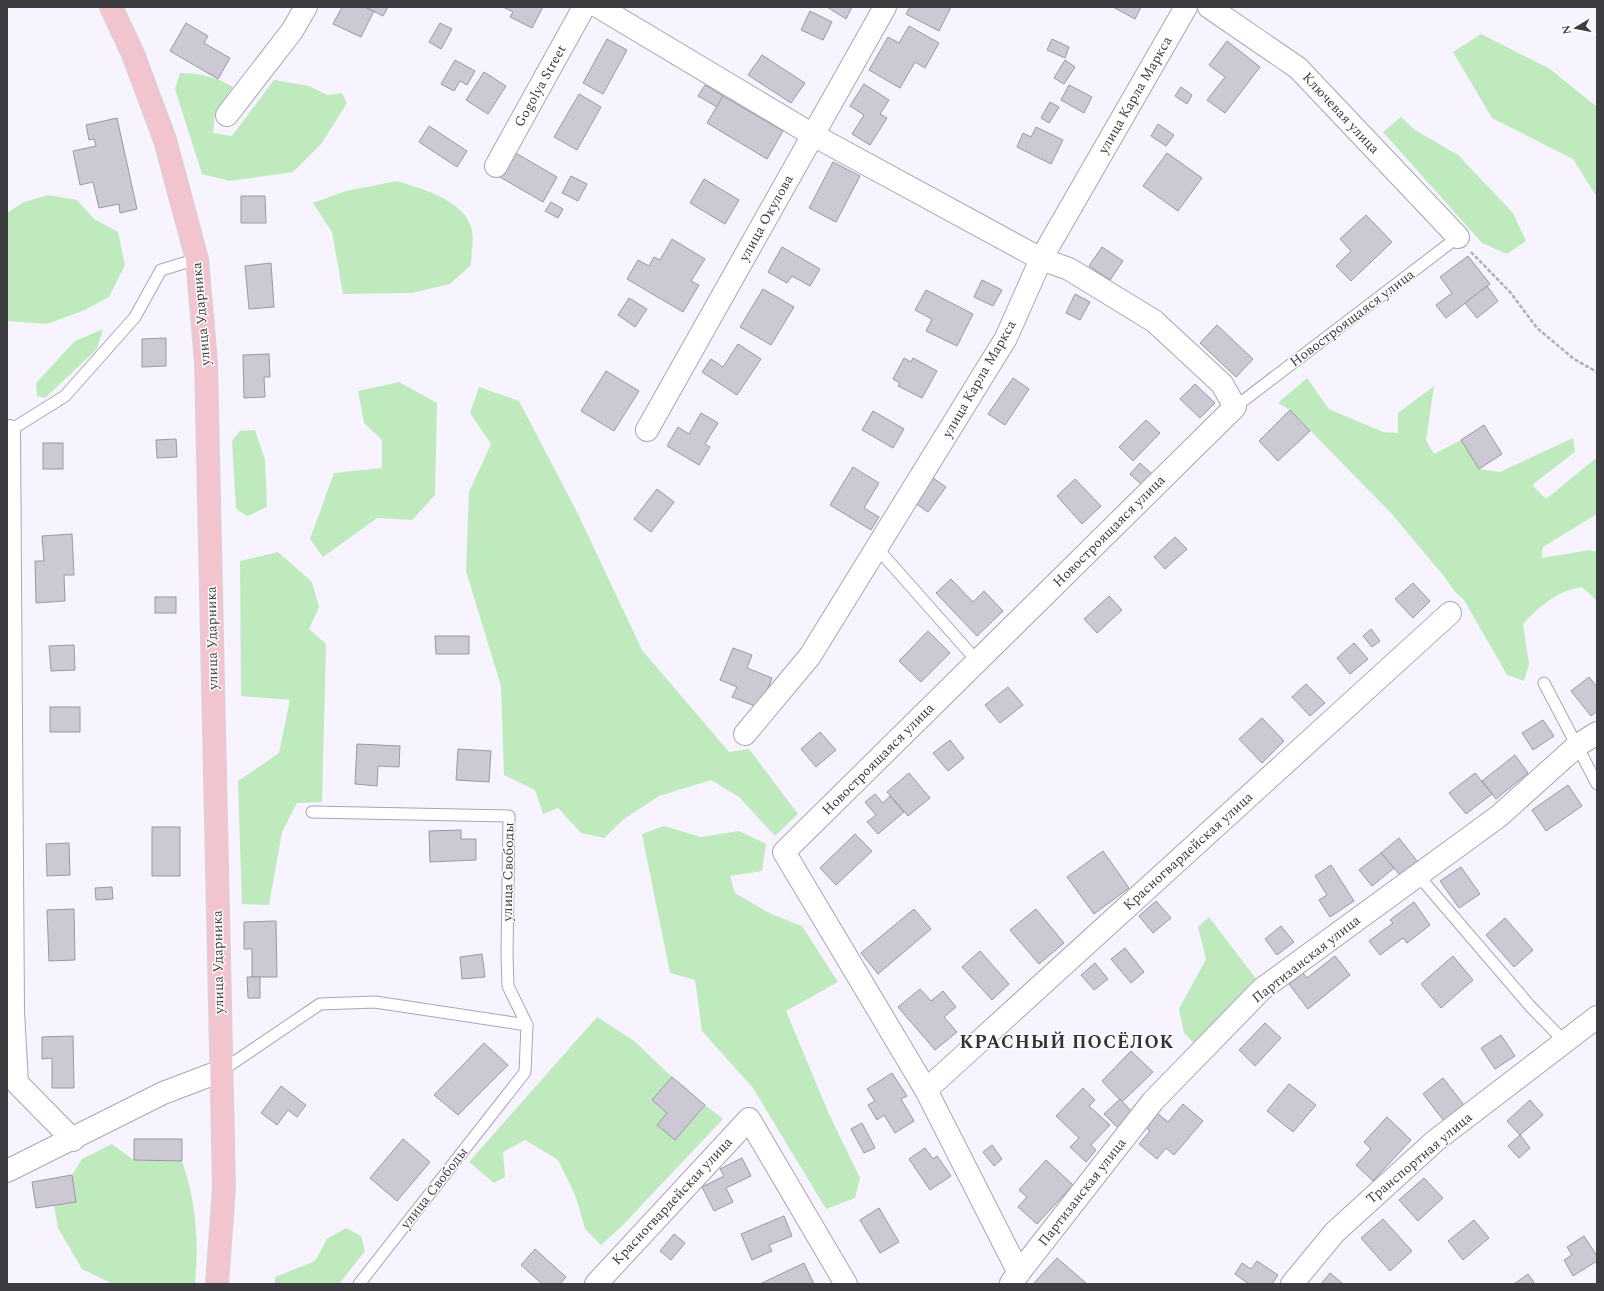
<svg xmlns="http://www.w3.org/2000/svg" width="1604" height="1291" font-family="Spectral,serif">
<style>
.green{fill:#beeabe}
.building{fill:#ccc9d4;stroke:#9b98a2}
.lines{fill:none;stroke-linecap:round;stroke-linejoin:round}
.service-casing{stroke:#a8a6b0;stroke-width:13}
.minor-casing{stroke:#a8a6b0;stroke-width:24}
.primary-casing{stroke:#d4d4d5;stroke-width:24}
.path{stroke:#afadb5;stroke-width:2.5;stroke-dasharray:4 2;stroke-linecap:butt}
.service{stroke:#fff;stroke-width:11}
.minor{stroke:#fff;stroke-width:22}
.primary{stroke:#f2c4cd;stroke-width:22}
.labels{text-anchor:middle;dominant-baseline:central;stroke-width:3;stroke-linejoin:round;paint-order:stroke}
.street-label{font-size:14px;fill:#3d3c40;stroke:#fff}
.district-label{font-size:18px;font-weight:bold;letter-spacing:1px;fill:#333139;stroke:#fff}
</style>
<rect width="100%" height="100%" fill="#f7f4ff"/>
<g class="green">
<polygon points="1481,34 1550,69 1597,107 1597,197 1573,159 1492,118 1453,52"/>
<path d="M180,73c20,0 36,4 53,14l-18,27 -2,19 19,3 42,-56 35,6 18,9 15,-2 5,10 -26,41 -28,28 -63,9 -28,-7 -27,-85z"/>
<polygon points="1401,117 1415,130 1458,155 1513,213 1526,241 1507,254 1482,243 1383,132"/>
<path d="M397,181c25,8 68,19 75,49 2,11 -1,24 -1,35l-21,19 -39,9 -68,1 -11,-62 -19,-29 33,-12z"/>
<polygon points="48,195 77,200 94,219 118,232 125,265 109,297 85,310 47,324 7,321 7,213 24,202"/>
<polygon points="103,329 97,349 45,398 37,396 36,383 75,341"/>
<path d="M1307,378l22,31 54,23 15,1v-20l36,-27 -8,54 8,14 27,-14 18,29 21,3 73,-34 2,14 -43,33 14,14 49,-40 2,1v54l-54,33 -1,11 47,-8 8,2v49l-15,-14c-24,3 -43,20 -59,37l6,40 -5,17 -17,-6 -43,-75 -8,-7 -13,-18 -52,-62 -101,-103 -12,-7z"/>
<polygon points="399,382 437,403 435,495 412,520 377,518 323,557 310,539 334,473 382,468 382,440 364,423 358,391"/>
<polygon points="479,387 519,401 578,514 642,650 729,752 749,749 798,814 775,836 739,797 711,780 659,796 624,819 604,838 581,833 558,808 543,814 535,790 504,775 501,686 466,571 469,492 491,444 470,413"/>
<polygon points="255,430 265,460 267,507 247,516 236,509 232,441 240,431"/>
<polygon points="278,552 312,582 319,607 309,629 326,644 322,802 297,803 282,832 269,905 242,904 238,781 279,753 290,700 241,696 240,561"/>
<polygon points="664,826 701,837 739,831 766,844 762,871 730,876 735,893 771,914 802,926 838,982 786,1011 829,1114 860,1178 855,1198 826,1209 753,1088 702,1031 695,980 670,973 642,834"/>
<polygon points="1209,917 1257,980 1198,1047 1184,1033 1179,1009 1206,959 1198,927"/>
<polygon points="597,1017 633,1040 672,1077 652,1100 667,1113 657,1125 675,1140 705,1105 723,1119 621,1227 601,1245 585,1229 576,1197 558,1160 525,1140 503,1152 505,1177 494,1183 469,1162"/>
<path d="M112,1144l22,16 48,1c14,40 17,80 13,123h-82l-31,-15 -24,-41 -4,-23 22,-3 -4,-27 10,-16z"/>
<polygon points="346,1228 361,1236 365,1251 339,1284 275,1284 275,1277 315,1261 327,1239"/>
</g>
<g class="building">
<polygon points="342,7 365,7 374,11 361,37 333,24"/>
<polygon points="365,7 388,7 383,16"/>
<polygon points="503,7 543,7 532,28 510,17 513,12"/>
<polygon points="827,7 852,7 846,19"/>
<polygon points="910,7 951,7 939,31 906,14"/>
<polygon points="1113,7 1141,7 1135,19"/>
<polygon points="810,11 832,22 823,40 801,30"/>
<polygon points="186,23 208,36 204,43 230,58 218,79 170,51"/>
<polygon points="440,23 452,29 441,49 429,42"/>
<polygon points="909,26 939,43 925,68 915,62 900,88 869,70 888,37 899,43"/>
<polygon points="607,39 627,50 603,94 583,83"/>
<polygon points="1052,39 1069,47 1065,58 1047,50"/>
<polygon points="1227,41 1260,67 1225,113 1207,100 1225,77 1209,65"/>
<polygon points="762,55 805,83 791,103 748,75"/>
<polygon points="455,60 475,71 467,85 460,81 454,91 441,84"/>
<polygon points="1065,60 1075,67 1064,84 1054,78"/>
<polygon points="484,72 506,86 488,114 466,100"/>
<polygon points="864,84 889,100 880,114 887,118 870,145 852,134 864,115 850,106"/>
<polygon points="705,85 723,96 717,107 698,96"/>
<polygon points="1069,85 1092,97 1084,113 1061,100"/>
<polygon points="1181,87 1192,95 1187,104 1175,96"/>
<polygon points="579,94 601,107 577,150 554,137"/>
<polygon points="723,96 783,131 767,159 707,123"/>
<polygon points="1050,102 1059,107 1049,123 1041,118"/>
<polygon points="117,118 137,209 120,213 119,204 99,208 93,182 80,185 73,151 96,146 94,139 89,140 86,125"/>
<polygon points="1158,124 1174,135 1166,146 1151,136"/>
<polygon points="429,126 467,151 457,167 419,142"/>
<polygon points="1036,127 1063,140 1051,164 1017,147 1023,133 1031,137"/>
<polygon points="514,152 557,177 543,202 500,177"/>
<polygon points="1167,153 1202,178 1178,211 1143,186"/>
<polygon points="833,162 860,176 836,222 809,208"/>
<polygon points="571,176 587,184 578,201 562,193"/>
<polygon points="704,179 739,200 725,224 690,203"/>
<polygon points="241,196 265,196 266,223 241,223"/>
<polygon points="551,202 563,209 558,218 545,211"/>
<polygon points="1366,215 1392,242 1351,281 1336,266 1351,251 1340,239"/>
<polygon points="672,239 705,259 691,281 699,285 683,312 627,279 638,260 649,266 654,257 660,260"/>
<polygon points="782,247 820,269 810,286 792,276 787,283 768,272"/>
<polygon points="1102,247 1123,261 1110,280 1089,266"/>
<polygon points="1468,256 1490,284 1446,318 1436,305 1452,293 1440,277"/>
<polygon points="271,263 274,307 249,309 245,266"/>
<polygon points="982,280 1002,290 993,306 974,297"/>
<polygon points="1487,286 1498,301 1477,318 1465,303"/>
<polygon points="763,289 794,307 771,345 740,327"/>
<polygon points="926,290 973,314 957,346 926,331 932,319 915,310"/>
<polygon points="1075,294 1090,302 1080,320 1066,313"/>
<polygon points="629,298 647,309 635,327 618,315"/>
<polygon points="1217,325 1253,359 1236,377 1200,343"/>
<polygon points="166,338 166,366 142,367 142,339"/>
<polygon points="738,344 761,359 737,395 702,372 711,359 723,367"/>
<polygon points="269,354 270,377 264,377 265,397 244,398 243,355"/>
<polygon points="904,358 911,362 913,358 937,371 922,398 898,386 900,383 893,379"/>
<polygon points="606,371 639,391 614,431 581,411"/>
<polygon points="1013,378 1029,389 1005,425 988,414"/>
<polygon points="1195,384 1215,403 1200,418 1180,399"/>
<polygon points="1290,410 1310,431 1278,461 1259,441"/>
<polygon points="873,411 904,429 893,448 862,430"/>
<polygon points="701,413 718,423 705,444 710,447 699,465 667,446 678,427 689,434"/>
<polygon points="1146,420 1160,433 1133,461 1119,447"/>
<polygon points="1484,425 1502,454 1479,469 1461,440"/>
<polygon points="176,439 177,457 157,458 156,440"/>
<rect x="43" y="443" width="20" height="26"/>
<polygon points="1140,463 1152,474 1142,485 1130,474"/>
<polygon points="853,467 879,483 864,508 879,517 871,530 830,505"/>
<polygon points="933,478 946,487 928,512 915,503"/>
<polygon points="1075,479 1101,506 1082,524 1057,496"/>
<polygon points="657,489 674,502 651,532 634,519"/>
<polygon points="72,534 74,575 64,575 65,601 36,603 35,561 44,561 42,536"/>
<polygon points="1175,537 1187,549 1165,569 1154,557"/>
<polygon points="951,579 973,602 984,591 1003,611 977,636 936,593"/>
<polygon points="1413,583 1430,601 1413,618 1395,599"/>
<polygon points="1109,596 1122,610 1097,633 1084,619"/>
<rect x="155" y="597" width="21" height="16"/>
<polygon points="1371,629 1380,641 1372,647 1363,636"/>
<polygon points="928,631 950,653 921,682 899,661"/>
<polygon points="435,636 469,636 469,654 436,654"/>
<polygon points="1354,643 1368,659 1350,674 1337,658"/>
<polygon points="74,645 75,670 51,671 49,646"/>
<polygon points="733,648 752,655 747,668 772,678 760,708 732,697 737,687 720,680"/>
<polygon points="1589,677 1597,687 1597,711 1591,716 1571,691"/>
<polygon points="1306,684 1325,703 1310,716 1292,697"/>
<polygon points="1008,687 1023,705 1000,723 985,705"/>
<rect x="50" y="707" width="30" height="25"/>
<polygon points="1262,718 1284,741 1262,763 1239,739"/>
<polygon points="1543,720 1554,736 1533,750 1522,733"/>
<polygon points="820,732 836,750 816,767 801,749"/>
<polygon points="950,740 964,758 948,771 933,753"/>
<polygon points="357,744 400,746 399,767 378,766 377,786 355,784"/>
<polygon points="458,749 491,751 489,782 456,780"/>
<polygon points="1515,755 1528,773 1496,799 1482,781"/>
<polygon points="909,773 930,798 908,816 887,792"/>
<polygon points="1475,773 1492,794 1466,814 1449,793"/>
<polygon points="1568,785 1582,806 1546,831 1532,810"/>
<polygon points="875,794 883,803 890,796 904,812 878,834 867,822 876,815 865,802"/>
<rect x="152" y="827" width="28" height="49"/>
<polygon points="461,830 461,839 476,839 476,860 430,862 429,831"/>
<polygon points="855,834 872,851 836,885 820,868"/>
<polygon points="1399,838 1417,861 1400,875 1381,853"/>
<polygon points="69,843 70,875 47,876 46,844"/>
<polygon points="1103,851 1129,888 1094,914 1067,877"/>
<polygon points="1381,853 1394,868 1372,886 1359,870"/>
<polygon points="1331,865 1354,901 1330,917 1319,900 1327,895 1315,876"/>
<polygon points="1461,867 1480,894 1459,908 1440,881"/>
<polygon points="112,887 113,899 96,900 95,888"/>
<polygon points="1156,901 1171,918 1153,933 1139,916"/>
<polygon points="1414,902 1430,925 1407,943 1403,938 1380,955 1369,941 1393,923 1390,920"/>
<polygon points="74,909 75,960 49,961 47,910"/>
<polygon points="914,909 931,929 878,974 861,953"/>
<polygon points="1036,909 1064,943 1039,964 1010,930"/>
<polygon points="1505,918 1533,950 1514,967 1486,935"/>
<polygon points="276,921 277,977 252,977 252,949 244,949 244,922"/>
<polygon points="1281,926 1294,942 1277,955 1265,939"/>
<polygon points="1125,948 1144,972 1131,983 1111,959"/>
<polygon points="980,951 1009,984 992,1000 962,967"/>
<polygon points="482,954 485,977 462,979 460,957"/>
<polygon points="1335,956 1350,975 1308,1009 1289,984 1303,973 1307,978"/>
<polygon points="1453,956 1473,980 1441,1008 1421,984"/>
<polygon points="1095,963 1108,979 1094,990 1081,975"/>
<polygon points="247,977 260,977 260,998 248,998"/>
<polygon points="920,989 931,1001 943,991 956,1007 944,1017 957,1032 935,1050 898,1007"/>
<polygon points="1265,1023 1281,1038 1255,1066 1239,1050"/>
<polygon points="1501,1035 1515,1056 1495,1069 1481,1048"/>
<polygon points="73,1036 74,1088 52,1088 52,1058 42,1059 42,1037"/>
<polygon points="484,1043 508,1065 458,1115 434,1095"/>
<polygon points="1131,1051 1153,1072 1122,1102 1102,1081"/>
<polygon points="892,1073 907,1096 901,1099 914,1121 895,1133 884,1115 877,1120 868,1105 875,1101 867,1089"/>
<polygon points="672,1077 705,1105 675,1140 657,1125 667,1113 652,1100"/>
<polygon points="1443,1078 1464,1105 1444,1121 1423,1094"/>
<polygon points="1289,1084 1316,1105 1293,1132 1267,1111"/>
<polygon points="281,1086 306,1105 297,1117 288,1110 277,1125 261,1113"/>
<polygon points="1083,1088 1095,1100 1089,1106 1110,1125 1091,1145 1096,1150 1086,1162 1070,1147 1079,1138 1056,1116"/>
<polygon points="1120,1099 1134,1114 1119,1129 1104,1114"/>
<polygon points="1530,1100 1543,1115 1520,1135 1507,1121"/>
<polygon points="1183,1104 1203,1121 1174,1155 1166,1148 1157,1159 1139,1144 1150,1131 1145,1127 1157,1113 1168,1122"/>
<polygon points="1387,1117 1411,1140 1373,1181 1356,1165 1371,1149 1364,1142"/>
<polygon points="862,1123 875,1148 864,1153 851,1129"/>
<polygon points="1520,1135 1530,1148 1519,1158 1508,1146"/>
<polygon points="134,1139 182,1139 182,1161 134,1160"/>
<polygon points="403,1139 430,1162 397,1201 370,1178"/>
<polygon points="992,1145 1002,1159 994,1166 983,1152"/>
<polygon points="925,1148 933,1159 937,1156 951,1176 930,1190 909,1159"/>
<polygon points="742,1158 751,1176 726,1188 733,1202 714,1211 702,1187 724,1176 720,1169"/>
<polygon points="1046,1160 1073,1185 1037,1224 1018,1207 1027,1197 1019,1190"/>
<polygon points="72,1175 76,1202 36,1208 32,1182"/>
<polygon points="1424,1178 1443,1198 1418,1221 1399,1200"/>
<polygon points="879,1208 899,1242 880,1253 860,1220"/>
<polygon points="784,1216 792,1236 769,1245 772,1251 752,1260 741,1234"/>
<polygon points="1383,1219 1412,1251 1390,1271 1361,1238"/>
<polygon points="1474,1220 1489,1238 1463,1260 1448,1241"/>
<polygon points="674,1234 685,1243 671,1260 660,1251"/>
<polygon points="1584,1236 1597,1256 1597,1261 1573,1276 1564,1260 1572,1255 1567,1247"/>
<polygon points="535,1249 566,1277 560,1284 542,1284 521,1265"/>
<polygon points="1057,1258 1087,1284 1033,1284"/>
<polygon points="1257,1261 1278,1275 1272,1284 1249,1284 1235,1274 1242,1263 1251,1269"/>
<polygon points="804,1263 814,1284 760,1284"/>
<polygon points="1330,1273 1342,1283 1341,1284 1321,1284"/>
<polygon points="1528,1274 1535,1284 1514,1284"/>
</g>
<g class="lines">
<g class="service-casing">
<g id="service">
<polyline points="1235,407 1458,237"/>
<polyline points="7,430 9,431 65,396 135,317 161,270 197,259"/>
<polyline points="877,548 977,661"/>
<polyline points="1544,683 1597,784"/>
<polyline points="312,812 509,816 507,954 508,986 527,1025"/>
<polyline points="1417,874 1530,1006 1565,1042"/>
<polyline points="221,1071 320,1004 375,1002 527,1025 525,1072 359,1284"/>
</g>
</g>
<g class="minor-casing">
<g id="minor">
<polyline points="599,7 813,135 1041,259 1069,269 1154,321 1222,384 1235,407 784,852 926,1090 1019,1273"/>
<polyline points="1209,7 1298,68 1458,237"/>
<polyline points="227,115 292,31 306,7"/>
<polyline points="496,166 584,7"/>
<polyline points="647,430 885,7"/>
<polyline points="9,431 13,1011 17,1083 73,1140"/>
<polyline points="745,734 810,656 1006,338 1041,259 1186,7"/>
<polyline points="926,1090 1450,613"/>
<polyline points="7,1171 163,1093 221,1071"/>
<polyline points="1011,1283 1153,1101 1262,989 1499,816 1578,745 1597,733"/>
<polyline points="596,1284 749,1119 846,1284"/>
<polyline points="1292,1284 1335,1232 1435,1141 1597,1017"/>
</g>
</g>
<g class="primary-casing">
<polyline id="primary" points="111,7 133,54 165,140 197,259 206,362 224,1188 217,1284"/>
</g>
<polyline class="path" points="1471,252 1510,292 1537,328 1574,359 1597,372"/>
<use href="#service" class="service"/>
<use href="#minor" class="minor"/>
<use href="#primary" class="primary"/>
</g>
<g class="labels">
<g class="street-label">
<text transform="translate(540 86) rotate(-61)">Gogolya Street</text>
<text transform="translate(1135 95) rotate(-60)">улица Карла Маркса</text>
<text transform="translate(1341 113) rotate(47)">Ключевая улица</text>
<text transform="translate(766 218) rotate(-61)">улица Окулова</text>
<text transform="translate(201 314) rotate(-95)">улица Ударника</text>
<text transform="translate(1352 318) rotate(-37)">Новостроящаяся улица</text>
<text transform="translate(979 379) rotate(-60)">улица Карла Маркса</text>
<text transform="translate(1109 531) rotate(-45)">Новостроящаяся улица</text>
<text transform="translate(212 638) rotate(-91)">улица Ударника</text>
<text transform="translate(878 759) rotate(-45)">Новостроящаяся улица</text>
<text transform="translate(1188 851) rotate(-42)">Красногвардейская улица</text>
<text transform="translate(508 872) rotate(-89)">улица Свободы</text>
<text transform="translate(1306 959) rotate(-38)">Партизанская улица</text>
<text transform="translate(218 962) rotate(-91)">улица Ударника</text>
<text transform="translate(1419 1158) rotate(-40)">Транспортная улица</text>
<text transform="translate(434 1188) rotate(-52)">улица Свободы</text>
<text transform="translate(1082 1192) rotate(-52)">Партизанская улица</text>
<text transform="translate(672 1201) rotate(-47)">Красногвардейская улица</text>
</g>
<g class="district-label">
<text x="1067" y="1042">КРАСНЫЙ ПОСЁЛОК</text>
</g>
</g>
<rect width="1604" height="1291" fill="none" stroke="#3d3c40" stroke-width="16"/>
<g transform="translate(1576 28) rotate(260)" stroke="#ffffff" stroke-width="3" paint-order="stroke">
<path d="M0-3L7 15L0 10L-7 15Z" fill="#3d3c40"/>
<text y="-6" font-size="11" font-weight="bold" text-anchor="middle" fill="#3d3c40">N</text>
</g>
</svg>
